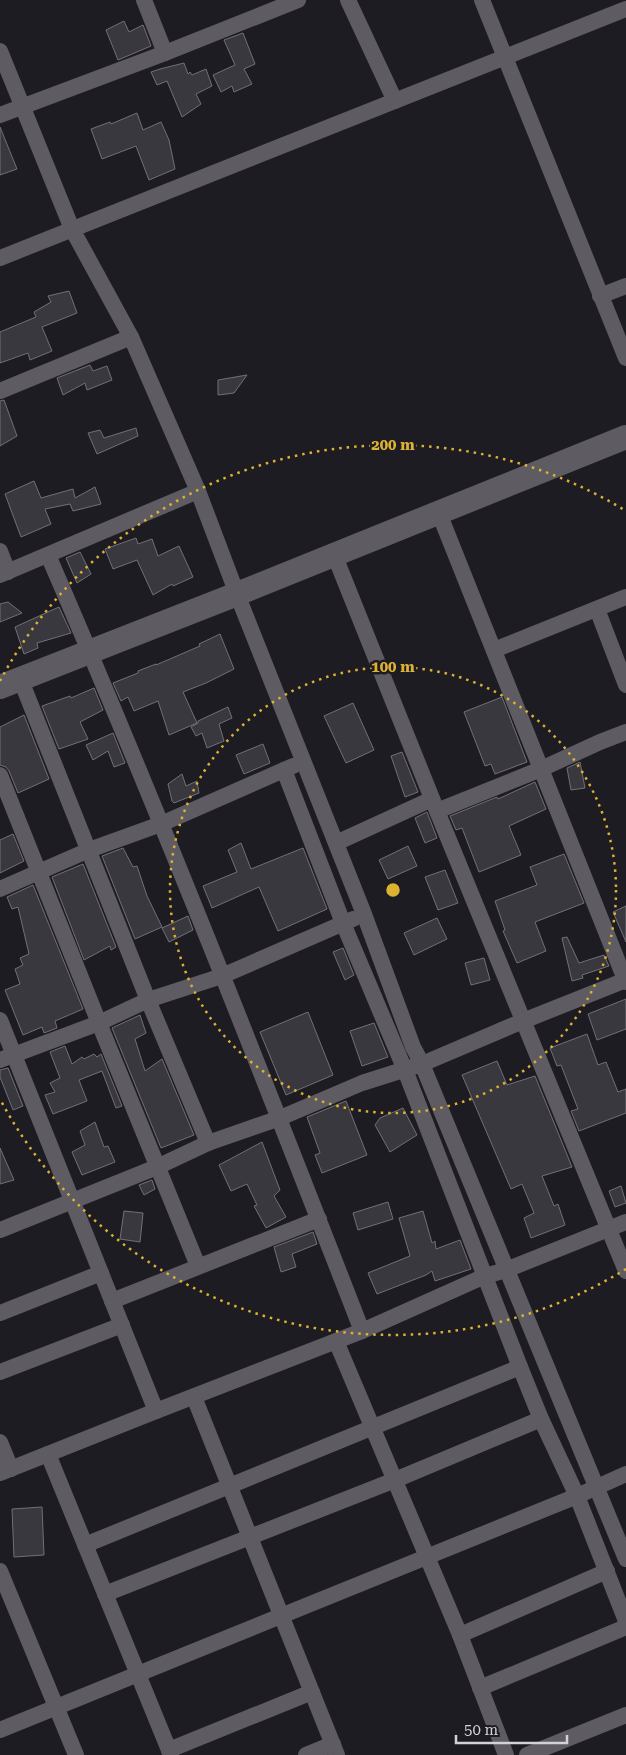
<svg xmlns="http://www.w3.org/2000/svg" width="626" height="1755" font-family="'Roboto Serif',serif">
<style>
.building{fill:#3a383f;stroke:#716f77}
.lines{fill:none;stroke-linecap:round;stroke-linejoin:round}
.minor{stroke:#5e5b63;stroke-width:16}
.secondary{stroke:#5e5b63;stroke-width:24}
.ring{fill:none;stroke:#dcb233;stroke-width:2.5;stroke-dasharray:2.5 5}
.centre{fill:#dcb233;stroke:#1e1c23;stroke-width:2.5}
.ring-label{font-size:15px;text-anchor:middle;font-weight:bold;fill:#dcb233;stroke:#1e1c23;stroke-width:5;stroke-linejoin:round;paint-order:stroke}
</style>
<rect width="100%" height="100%" fill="#1e1c23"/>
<g class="building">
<polygon points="124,21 129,32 143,25 151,46 118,60 106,30"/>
<polygon points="243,33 255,64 244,69 252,84 234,92 232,86 221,92 213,75 235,65 224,40"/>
<polygon points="184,63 188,74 190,72 192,75 206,69 212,86 196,94 201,104 182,117 167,81 157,85 151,72 160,69"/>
<polygon points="137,113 143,130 161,122 169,140 175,169 149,180 136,146 102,159 91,129 110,122 111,124"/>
<polygon points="0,127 17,169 0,175"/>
<polygon points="69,291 77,313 42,327 52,351 30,360 28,353 0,363 0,332 36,317 34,312 51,302 48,296"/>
<polygon points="90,365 93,371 107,366 112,380 87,390 85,383 63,395 57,378"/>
<polygon points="247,375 234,393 218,395 218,380"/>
<polygon points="4,400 17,436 0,446 0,401"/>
<polygon points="136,428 138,436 97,454 88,433 100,430 104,438"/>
<polygon points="34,481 41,498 73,489 75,498 95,487 101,504 73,511 70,504 45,509 51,524 21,537 5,494"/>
<polygon points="136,538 138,544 152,539 158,556 179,546 193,577 173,586 172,584 153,595 137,560 113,569 105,549"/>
<polygon points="80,552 91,574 77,583 66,558"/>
<polygon points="8,602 22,613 0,622 0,604"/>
<polygon points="59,607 71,633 37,643 38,648 24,654 15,627"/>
<polygon points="220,634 234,669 206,683 183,692 197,723 169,735 158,701 134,711 128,697 121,701 113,683 138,673 138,671 156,664 156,665 200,646 199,644"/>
<polygon points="94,688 103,710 80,722 88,739 59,749 42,706 70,696 71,698"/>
<polygon points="502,697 527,762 495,774 491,764 485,766 464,712"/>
<polygon points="353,703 374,750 346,763 324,716"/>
<polygon points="228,707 232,718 219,724 224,741 207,748 202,733 196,736 191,727 198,723 198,721"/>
<polygon points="24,715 49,779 18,793 9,771 6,767 0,765 0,727"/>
<polygon points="113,733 125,763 114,767 108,751 93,760 86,745"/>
<polygon points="263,744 270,763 244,774 236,755"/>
<polygon points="402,752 418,792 405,797 391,756"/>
<polygon points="580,762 585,788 571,790 567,768"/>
<polygon points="182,774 186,786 197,781 199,793 174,803 172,801 168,784"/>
<polygon points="535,782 546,809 509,826 521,855 479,872 462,828 456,830 450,816 497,797 498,799"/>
<polygon points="427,812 437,838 425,843 415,818"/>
<polygon points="13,834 24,861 0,873 0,840"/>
<polygon points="241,843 251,869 303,848 327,909 278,931 259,887 212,908 203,886 237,872 228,850"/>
<polygon points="408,846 417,866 388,879 379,860"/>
<polygon points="123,848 133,867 137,866 147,896 162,927 135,939 102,856"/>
<polygon points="564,854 584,903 535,922 546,951 517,963 503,931 505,930 495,901 537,885 530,867"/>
<polygon points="83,864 116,947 111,950 110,946 84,960 52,877"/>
<polygon points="445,870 458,903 438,910 425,877"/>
<polygon points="33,885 83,1009 55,1021 57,1028 44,1033 42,1027 23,1035 5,990 20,984 15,969 23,965 20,958 29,954 18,907 12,909 7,897"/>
<polygon points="626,906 626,942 613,912"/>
<polygon points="188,916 193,930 169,942 162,928"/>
<polygon points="437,918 447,939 414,955 404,933"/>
<polygon points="567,937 579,963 604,955 609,966 582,975 583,978 572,981 562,938"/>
<polygon points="343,948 354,975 345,980 333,952"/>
<polygon points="484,958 490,980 471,985 465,963"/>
<polygon points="626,999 626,1029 597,1040 588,1014"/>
<polygon points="308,1012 333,1075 286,1095 260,1032"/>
<polygon points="140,1015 146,1033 135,1039 145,1071 162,1059 194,1135 161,1148 112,1028"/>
<polygon points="374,1023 388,1057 362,1066 350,1031"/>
<polygon points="587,1034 598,1065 606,1062 618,1092 626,1089 626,1113 579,1131 571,1111 578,1109 561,1065 557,1066 550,1048"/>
<polygon points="65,1046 72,1064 82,1057 84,1059 94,1054 97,1057 101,1054 122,1106 116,1108 102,1071 79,1080 87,1101 53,1114 45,1095 55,1092 50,1083 60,1078 50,1052"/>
<polygon points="497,1061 507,1085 535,1076 572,1167 542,1176 554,1206 558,1204 565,1225 531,1238 524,1218 534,1213 522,1184 511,1189 462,1075"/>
<polygon points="8,1068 23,1106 13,1110 0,1077 0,1070"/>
<polygon points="346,1101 367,1155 322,1173 315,1155 320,1153 307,1117"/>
<polygon points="403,1108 417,1135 390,1152 375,1125 380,1118"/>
<polygon points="95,1122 104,1147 108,1146 115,1162 82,1175 72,1152 85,1145 80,1131"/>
<polygon points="262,1142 280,1190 274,1196 286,1217 266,1228 254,1206 257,1205 247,1184 231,1191 219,1165"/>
<polygon points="0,1148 14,1180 0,1184"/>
<polygon points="152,1180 155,1189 144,1195 139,1185"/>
<polygon points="621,1186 626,1203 615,1207 609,1191"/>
<polygon points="388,1202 393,1219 358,1230 353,1213"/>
<polygon points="124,1211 143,1213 140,1242 120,1239"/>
<polygon points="423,1211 432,1243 435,1241 436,1249 460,1240 471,1269 435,1281 432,1271 426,1275 377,1294 368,1273 410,1256 399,1218"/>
<polygon points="313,1232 317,1244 292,1254 296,1267 281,1272 274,1247"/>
<polygon points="42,1507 44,1555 14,1557 12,1509"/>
</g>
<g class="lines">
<g class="minor">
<polyline points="144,0 165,53"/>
<polyline points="348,0 395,101"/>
<polyline points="482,0 626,358"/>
<polyline points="0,51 72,229 131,337 198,491 237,594 364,914 413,1047 422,1064 626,1559"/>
<polyline points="0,115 165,53 298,0"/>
<polyline points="0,258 626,9"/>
<polyline points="600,296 626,286"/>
<polyline points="0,391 131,337"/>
<polyline points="439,513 626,982"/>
<polyline points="0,551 8,572"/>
<polyline points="334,554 437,811 626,1271"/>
<path d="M48,555c111,256 213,516 314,776"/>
<polyline points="0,575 198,491"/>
<polyline points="597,609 626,685"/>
<polyline points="494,650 626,597"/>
<polyline points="20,678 148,1000 208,1143"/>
<polyline points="284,770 343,923 405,1070 520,1367 541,1419 577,1496 626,1621"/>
<polyline points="0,775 99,1023 198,1266"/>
<polyline points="437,811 541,769 600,742 626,732"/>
<polyline points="336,843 432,799"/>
<polyline points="0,889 89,850 161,824 293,766"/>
<polyline points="0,1020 156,1411"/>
<polyline points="0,1060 99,1023 148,1000 222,976 353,919"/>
<polyline points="0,1230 157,1167 208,1143 280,1118 362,1083 422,1064 523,1021 626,980"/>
<polyline points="112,1301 319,1219"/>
<polyline points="0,1313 101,1273"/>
<polyline points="336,1341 460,1635 506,1755"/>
<polyline points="0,1372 122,1325"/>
<polyline points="194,1397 337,1755"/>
<polyline points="0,1442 11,1469"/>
<polyline points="48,1454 171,1755"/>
<polyline points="0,1473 156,1411 362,1331 485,1276 506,1270 626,1222"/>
<polyline points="85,1545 520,1367"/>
<polyline points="0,1571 76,1755"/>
<polyline points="105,1594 395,1480 541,1419"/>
<polyline points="460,1635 607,1571"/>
<polyline points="480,1688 626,1627"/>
<polyline points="0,1730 577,1496 626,1474"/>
<polyline points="169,1750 312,1692"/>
<polyline points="306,1755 333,1744"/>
<polyline points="527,1755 626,1715"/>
</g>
<polyline class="secondary" points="0,687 237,594 626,437"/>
</g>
<g class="ring">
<circle cx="393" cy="890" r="223"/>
<path d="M626 1269A445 445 0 0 1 0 1099M0 681A445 445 0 0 1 626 511"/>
</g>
<circle cx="393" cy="890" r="8" class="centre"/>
<g class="ring-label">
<text x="393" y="450">200 m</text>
<text x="393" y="672">100 m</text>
</g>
<path d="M456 1735v8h111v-8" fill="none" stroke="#d2d1d6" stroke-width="2.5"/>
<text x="464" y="1735" font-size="15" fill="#d2d1d6" stroke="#1e1c23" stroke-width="4" paint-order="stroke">50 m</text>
</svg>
